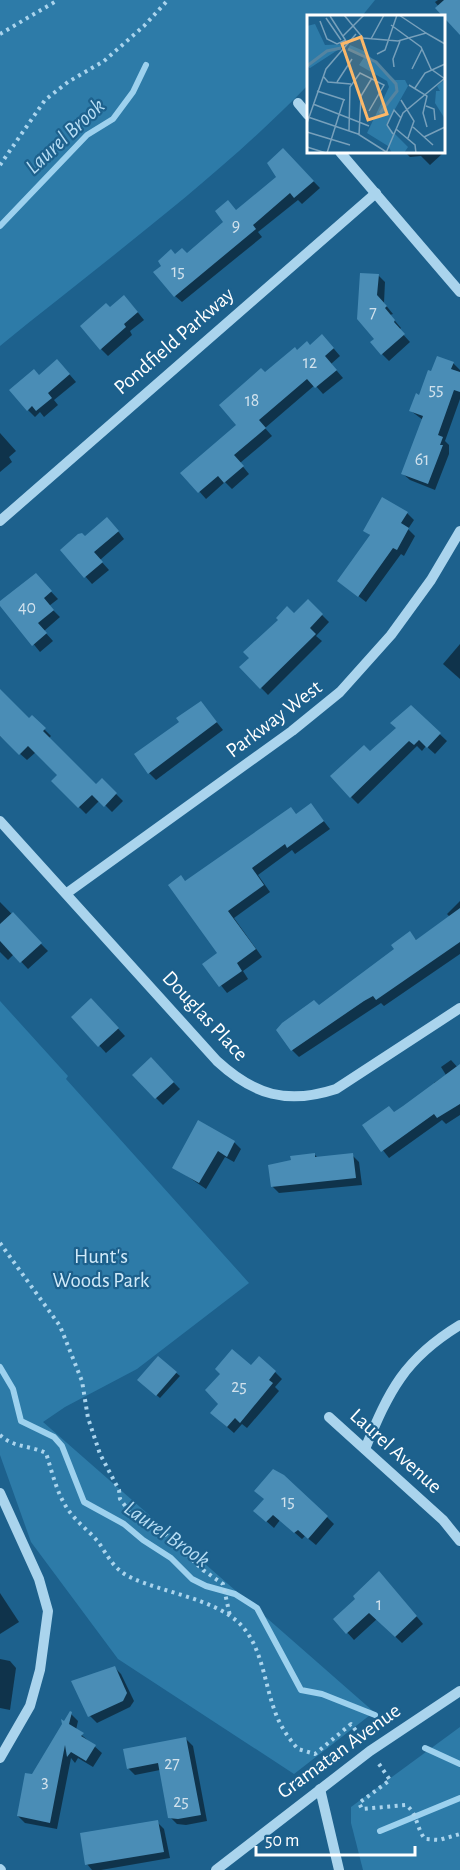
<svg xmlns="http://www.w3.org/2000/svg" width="460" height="1870" font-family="'Alegreya Sans',sans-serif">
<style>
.green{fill:#2d7ba8}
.shadow{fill:#0007}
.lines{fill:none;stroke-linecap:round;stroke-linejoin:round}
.stream{stroke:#9dd1ee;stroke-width:6}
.building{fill:#4a8db6}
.path{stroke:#aad4ed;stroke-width:4;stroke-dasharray:3 4.5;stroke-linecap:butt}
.minor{stroke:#aad4ed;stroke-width:10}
.labels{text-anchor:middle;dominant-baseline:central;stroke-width:4.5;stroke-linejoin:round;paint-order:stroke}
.number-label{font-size:18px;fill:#d2e2ed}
.street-label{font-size:21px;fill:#fff;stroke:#1d618d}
.park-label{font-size:21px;fill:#d0eaf9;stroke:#1d618d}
.water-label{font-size:22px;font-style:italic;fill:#b6ddf4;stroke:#1d618d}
.inset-river{fill:none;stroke:#5484a1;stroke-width:3}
.inset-road{fill:none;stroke:#77a0bb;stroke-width:1.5}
.view{fill:#fcb869;fill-opacity:0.15;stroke:#fcb869;stroke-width:3}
.inset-edge{fill:none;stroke:#fff;stroke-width:3}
</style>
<rect width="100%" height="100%" fill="#1d618d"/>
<g class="green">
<path d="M0,0h375l-13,16h-54v69c-93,96 -204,176 -308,261z"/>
<polygon points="0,1001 68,1076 66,1079 249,1283 137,1369 65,1407 43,1422 374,1712 294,1774 118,1659 31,1542 0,1455"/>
<polygon points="460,1727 460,1870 363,1870 351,1823 351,1807"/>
</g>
<g class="shadow">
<polygon points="438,0 460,0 460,33 435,2"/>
<polygon points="283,150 320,188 302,204 298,200 258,232 262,237 182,302 175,296 175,256 187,255 278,177"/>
<polygon points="405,152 439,152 442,154 430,165 421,156 410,157"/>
<polygon points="378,275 385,282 384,303 393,314 390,315 401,328 399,330 410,342 389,361 382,354 376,339 359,319"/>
<polygon points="131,304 144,320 130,331 132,335 108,356 101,349 110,309"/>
<polygon points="329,343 340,356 331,364 343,378 323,394 315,385 265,428 272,436 240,463 249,474 232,489 225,482 206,499 183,473 238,425 265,374 297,351"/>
<polygon points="453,363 460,370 460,399 445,441 449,445 449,454 435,490 410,480 403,474 423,420 411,411 420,396"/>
<polygon points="64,368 76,382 54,400 58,405 44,417 40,412 35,417 28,410 39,377"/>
<polygon points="0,433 16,451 9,457 12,462 0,472"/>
<polygon points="407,513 414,520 408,529 415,536 404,556 401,554 366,602 339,581 371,536 365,531"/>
<polygon points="114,526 124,539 100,560 109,570 92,584 62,550"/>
<polygon points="42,582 58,599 49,606 60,617 44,631 53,641 40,652 0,603"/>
<polygon points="308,601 329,622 316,636 322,641 268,695 241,667"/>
<polygon points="460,644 460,679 443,664"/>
<polygon points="0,701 29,720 32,717 51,736 48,739 96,786 102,780 123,801 112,812 100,800 86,814 53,781 59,775 36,752 27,760 0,736"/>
<polygon points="201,703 223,730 156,780 149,773 181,723"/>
<polygon points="411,707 447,741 435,754 426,746 422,751 417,746 358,804 351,797 371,753 398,729"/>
<polygon points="311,805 330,829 295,854 292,850 258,875 270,892 234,918 262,957 243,971 248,979 227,993 204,964 219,954 186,883"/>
<polygon points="460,901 460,954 384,1006 381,1003 299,1057 292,1050 319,1007 396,949 410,933 417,941 450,917 447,914"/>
<polygon points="0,902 48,951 28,969 14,954 8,960 0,952"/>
<polygon points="98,1007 125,1036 106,1053 73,1017"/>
<polygon points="451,1060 460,1070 460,1115 446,1124 442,1120 389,1158 364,1126 394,1113 436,1086 434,1083 446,1075 441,1067"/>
<polygon points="158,1066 180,1089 163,1105 156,1098"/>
<polygon points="199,1122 235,1143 241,1149 234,1162 225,1157 206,1189 174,1167"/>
<polygon points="314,1154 318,1158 352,1155 359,1162 362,1185 279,1193 272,1186"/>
<polygon points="158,1358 180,1376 160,1398 142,1383"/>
<polygon points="252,1367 275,1372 282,1379 275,1387 279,1391 247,1428 242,1424 234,1433 219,1420 220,1404"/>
<polygon points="255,1511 327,1517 334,1524 316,1545 305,1536 302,1539 280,1520 274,1528"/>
<polygon points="386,1580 423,1624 402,1643 377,1619 354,1640 335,1619"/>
<polygon points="0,1593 19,1622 0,1634"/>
<polygon points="0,1659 10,1661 16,1668 10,1710 0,1708"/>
<polygon points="114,1667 121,1674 134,1701 130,1707 97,1723 90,1716 73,1682"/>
<polygon points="70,1713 78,1721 76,1730 102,1753 93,1767 78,1758 75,1763 71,1758 57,1829 25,1823 18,1816 33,1776"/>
<polygon points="186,1739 193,1746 207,1821 186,1825 177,1824 170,1817 160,1770 135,1775 128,1768"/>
<polygon points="157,1822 164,1829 170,1858 101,1870 92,1870 87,1864"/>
</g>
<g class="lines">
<g class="stream">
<polyline points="0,226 87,135 113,119 133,92 146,65"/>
<polyline points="0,1367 13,1389 21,1421 54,1437 62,1446 84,1502 124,1524 143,1540 171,1558 192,1579 206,1586 235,1594 257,1608 301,1690 322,1694 375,1715"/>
<polyline points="425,1748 460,1764"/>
<polyline points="380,1831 460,1798"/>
</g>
</g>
<g class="building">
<polygon points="444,0 460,0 460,35 435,8"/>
<polygon points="283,148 314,181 294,198 290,193 253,225 256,229 174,297 153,272 161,266 158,261 171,249 175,254 182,248 187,253 223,222 215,211 228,200 236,210 276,177 267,163"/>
<polygon points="360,273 379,274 377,295 387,306 385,308 395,320 394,322 405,334 381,355 370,342 374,339 357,319"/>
<polygon points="124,295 138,312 124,324 126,327 100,350 80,326 106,303 110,307"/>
<polygon points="322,334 334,348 325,356 337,370 315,388 307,379 259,420 266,428 234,455 244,466 224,483 218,476 198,493 180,473 236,425 219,405 261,368 265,372 295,347 297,350 307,341 310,345"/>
<polygon points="437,356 454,362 451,369 460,372 460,392 454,390 438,435 443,437 440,445 443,445 428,484 401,474 423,416 409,411 416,393 419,395 428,370 431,371"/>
<polygon points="57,359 70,374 48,393 52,398 36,411 32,406 27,411 9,390 34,369 39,375"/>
<polygon points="382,497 408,512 401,523 409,528 397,550 393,548 358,597 337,581 370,535 363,531"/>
<polygon points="107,517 119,531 94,552 103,562 84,578 60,550 78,534 82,533 85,536"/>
<polygon points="36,573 52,591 44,598 54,610 38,623 47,633 32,646 0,606 0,601"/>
<polygon points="308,599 323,614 310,628 316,634 260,689 239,667 249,658 243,652 278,620 276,618 287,606 294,613"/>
<polygon points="0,689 29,718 32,715 46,728 43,731 96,784 102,778 117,793 104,807 92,795 78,808 51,781 57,775 28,746 19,755 0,736"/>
<polygon points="201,701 217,722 148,774 134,754 179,722 176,718"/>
<polygon points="411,705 441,733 427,748 419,740 414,745 409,741 350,798 330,776 364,745 370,751 396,728 390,723"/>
<polygon points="311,803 324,821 287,848 285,844 252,868 264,885 228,911 256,949 237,963 242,971 219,987 202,964 217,953 168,885 181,875 185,881 291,807 296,814"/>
<polygon points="460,908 460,942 376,1000 373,996 364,1001 291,1051 276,1030 282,1023 314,1000 319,1005 394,949 391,945 410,931 416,940"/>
<polygon points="13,912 42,943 20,963 0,941 0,924"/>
<polygon points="91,998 119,1028 98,1047 71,1017"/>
<polygon points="151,1057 174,1082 155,1099 132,1075"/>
<polygon points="460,1064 460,1104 437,1118 434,1114 381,1152 362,1125 389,1106 394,1112 403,1106"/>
<polygon points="198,1120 235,1141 227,1157 218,1151 199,1183 172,1168"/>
<polygon points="315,1153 315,1157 353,1153 356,1178 271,1187 268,1165 291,1160 290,1156"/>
<polygon points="232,1349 251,1365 259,1356 276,1371 269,1380 273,1383 240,1423 235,1418 227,1427 210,1413 218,1404 205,1390 220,1374 215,1369"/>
<polygon points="158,1356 177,1372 156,1396 137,1380"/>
<polygon points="273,1469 284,1475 328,1516 308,1539 298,1530 294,1533 273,1515 266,1522 253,1511 264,1499 254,1491"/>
<polygon points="379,1571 417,1616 395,1637 369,1613 346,1634 333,1619 355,1599 353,1596"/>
<polygon points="115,1666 127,1693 123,1701 88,1717 71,1681"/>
<polygon points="70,1711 72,1712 69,1724 84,1733 81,1736 96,1745 86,1761 71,1752 67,1757 65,1745 50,1823 17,1816 25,1773 32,1774 62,1724 61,1719 64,1721"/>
<polygon points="186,1737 201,1815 178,1819 168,1818 158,1763 127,1769 123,1749"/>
<polygon points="158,1820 164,1852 85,1865 80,1833"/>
</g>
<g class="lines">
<g class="path">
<polyline points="0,34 58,0"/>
<polyline points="0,165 45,100 68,82 104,61 144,26 168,0"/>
<polyline points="0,1243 60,1326 82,1381 88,1418 100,1454 119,1490 120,1499 129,1511 152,1521 203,1570 223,1584 230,1616"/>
<path d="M0,1435c14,13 29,10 46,18 7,22 12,46 27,63 9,11 21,19 28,30 9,14 15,25 31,32 30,14 81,21 106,44 26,24 26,66 40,97 5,11 12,21 20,30l17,5 36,-30 12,16"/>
<path d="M379,1764l11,16 -31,23 3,6 44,-4c12,9 10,23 19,34l14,1 21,-6"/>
</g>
<g class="minor">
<polyline points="298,103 308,115"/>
<polyline points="340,152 460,292"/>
<polyline points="0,521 376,193"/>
<path d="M0,821l217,240c37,34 70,44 119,28l124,-81"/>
<polyline points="67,893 292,731 340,692 391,635 431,580 460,531"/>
<polyline points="329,1417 443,1520 460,1541"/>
<path d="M365,1449c24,-58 39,-90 95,-124"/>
<polyline points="0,1493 39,1579 48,1611 40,1670 30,1706 0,1758"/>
<polyline points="320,1789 339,1870"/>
<polyline points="0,1869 1,1870"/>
<polyline points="216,1870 370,1751 460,1691"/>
</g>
</g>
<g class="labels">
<g class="number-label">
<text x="236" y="226">9</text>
<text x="178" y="272">15</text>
<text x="373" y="313">7</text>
<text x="310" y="363">12</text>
<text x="436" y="390">55</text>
<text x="252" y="401">18</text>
<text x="422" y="460">61</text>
<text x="27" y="608">40</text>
<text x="239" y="1387">25</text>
<text x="288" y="1502">15</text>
<text x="379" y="1605">1</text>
<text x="172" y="1764">27</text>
<text x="45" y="1782">3</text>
<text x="181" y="1802">25</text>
</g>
<g class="street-label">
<text transform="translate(174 341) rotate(-41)">Pondfield Parkway</text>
<text transform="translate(274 719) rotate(-37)">Parkway West</text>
<text transform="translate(205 1016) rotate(47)">Douglas Place</text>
<text transform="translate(396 1451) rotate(42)">Laurel Avenue</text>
<text transform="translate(339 1751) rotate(-36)">Gramatan Avenue</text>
</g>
<g class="park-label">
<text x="101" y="1256">Hunt's<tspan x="101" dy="24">Woods Park</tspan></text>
</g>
<g class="water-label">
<text transform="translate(65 136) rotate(-43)">Laurel Brook</text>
<text transform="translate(167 1534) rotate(35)">Laurel Brook</text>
</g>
</g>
<g transform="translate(307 15)">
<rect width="138" height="138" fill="#1d618d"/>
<path d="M8,9l10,21 22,-1 -37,24 -3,-1v-41zM43,30l14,6 31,29h10l3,6 -22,39 22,22 -4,6h-12l-4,-7 -21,-13 22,-46 -2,-6 -28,-16 6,-9 -17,-7zM137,65l1,1v38l-10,-16 1,-12h4l-3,-5z" fill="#2d7ba8"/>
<path class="inset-river" d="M41,34l28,13 20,22 1,7 -17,22M0,51l20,-15 14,-3"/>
<path class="inset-road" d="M37,0l19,23 35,3 28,-8 19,11M92,0l27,18M23,1l16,25M19,3l15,22M13,6l7,18 10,5 9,-4M84,10l30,22 10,22 14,10M36,21l21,-21M64,24l13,-24M70,39l8,-4 12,-35M87,52l-1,-8 7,-18M105,54l10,-20M16,61l5,6 23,2M30,67l15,-23M102,70l18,11 -4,17 4,14M108,73l10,-15 20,-9M10,76l28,9M94,85l13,21 -6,17M6,89l56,22M119,91l8,3 1,11M1,102l50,17 30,19M0,108l19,-54 30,-35M106,112l20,18M89,114l19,16 1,8M42,116l1,-44 10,-14 24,12 -15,26M0,117l43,13M86,119l-6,-9 7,-15 7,8M52,120l2,-39 11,-18M117,122l21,-10M0,132l19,6M20,138l17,-54M79,138l17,-40 42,-35"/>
<path class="view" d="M54,22l26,77 -19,6 -26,-76z"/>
<rect width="138" height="138" class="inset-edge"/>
</g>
<path d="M256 1846v9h159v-9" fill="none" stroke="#ffffff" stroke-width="3"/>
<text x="265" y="1846" font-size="18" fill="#ffffff" stroke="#1d618d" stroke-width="4.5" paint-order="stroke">50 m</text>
</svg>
